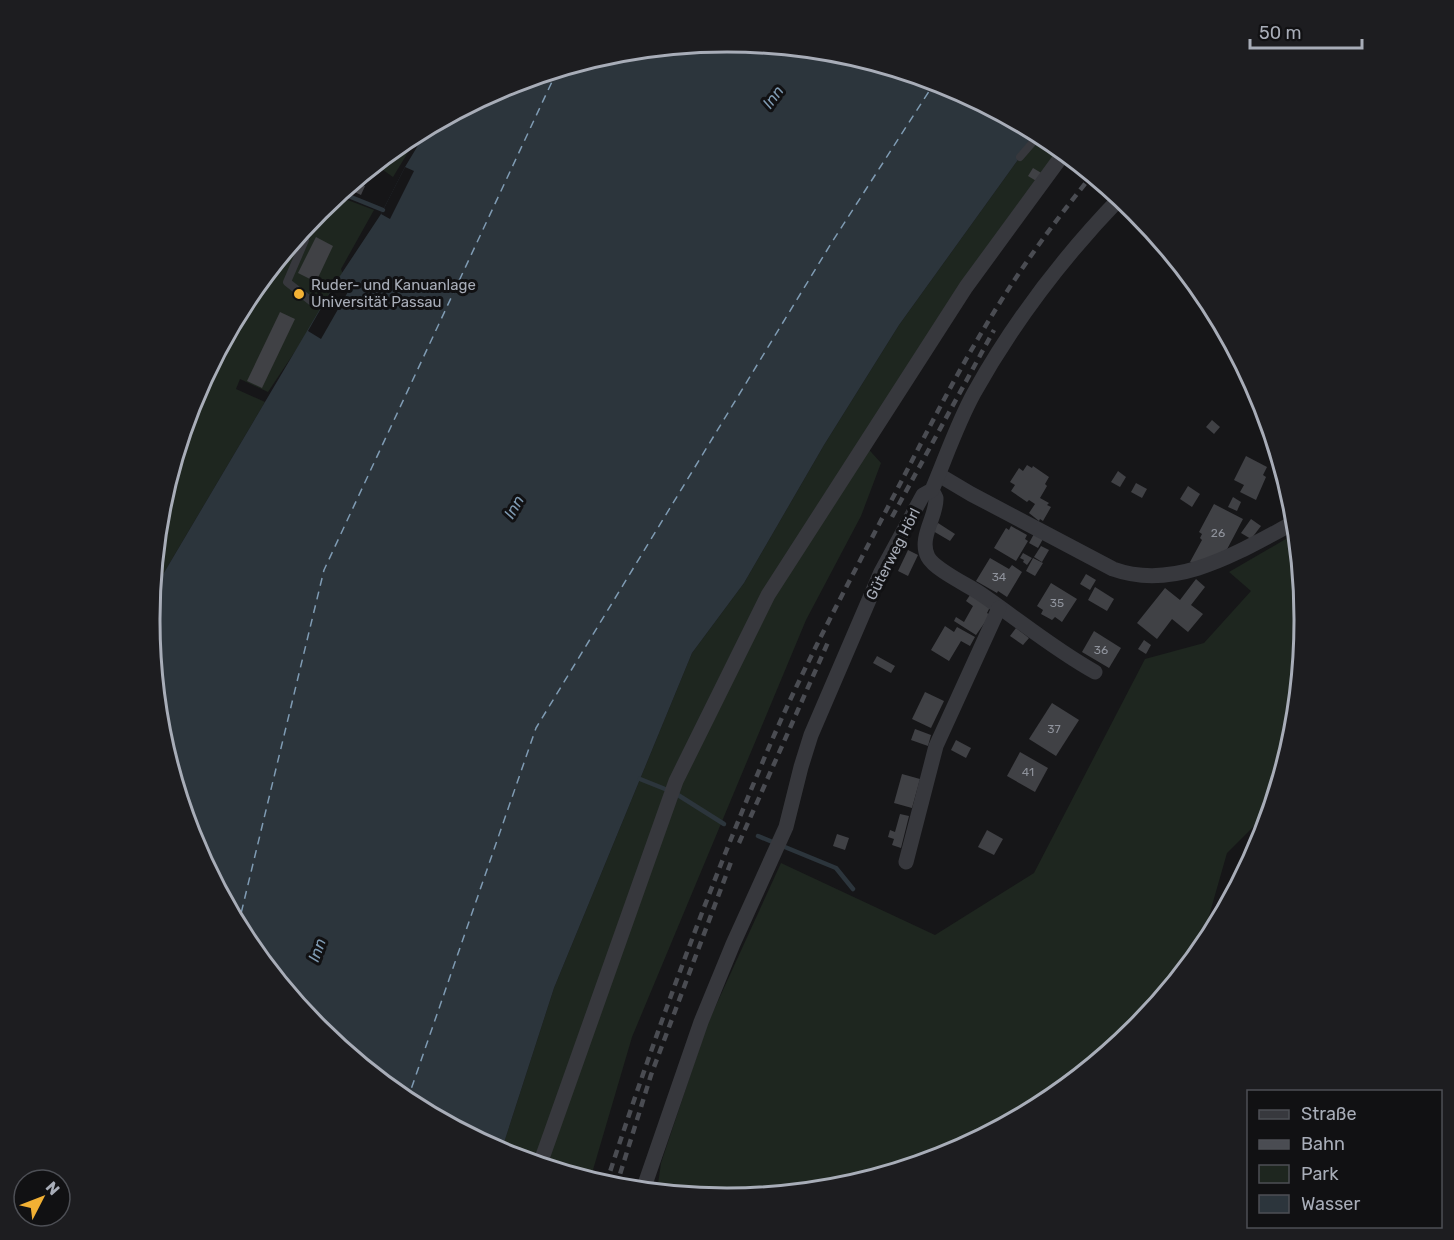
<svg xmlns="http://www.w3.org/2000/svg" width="1454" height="1240" font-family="Rubik,sans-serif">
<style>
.green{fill:#1e261f}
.water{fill:#2c353c}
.pier{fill:#161618}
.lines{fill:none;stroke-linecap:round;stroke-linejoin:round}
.stream{stroke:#2c353c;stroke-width:4.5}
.ferry{stroke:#7f9bb3;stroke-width:1.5;stroke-dasharray:8 6;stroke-linecap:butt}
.building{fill:#404145}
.service{stroke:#37383d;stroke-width:8}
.minor{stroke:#37383d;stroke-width:15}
.rail{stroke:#4a4c52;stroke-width:4.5;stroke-dasharray:8 6;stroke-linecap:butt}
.poi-dot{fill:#f2b134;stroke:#111113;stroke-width:2}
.labels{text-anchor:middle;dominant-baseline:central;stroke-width:6;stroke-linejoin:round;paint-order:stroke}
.number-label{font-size:12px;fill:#8e929b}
.poi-label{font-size:15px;fill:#a8adb8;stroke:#111113;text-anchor:start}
.street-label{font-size:15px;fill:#a8adb8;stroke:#111113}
.water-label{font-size:16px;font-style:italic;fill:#7f9bb3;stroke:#111113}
.rim{fill:none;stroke:#a8adb8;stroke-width:3}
</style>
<rect width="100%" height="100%" fill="#161618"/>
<g class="green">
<path d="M421,131l-28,46 -10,-7c11,-21 17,-28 38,-39z"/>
<polygon points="1034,132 1048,140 1060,149 862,442 881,463 861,516 806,620 632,1037 590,1180 506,1154 501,1152 554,988 692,653 744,583 824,445 899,325 1020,157"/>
<polygon points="337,196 374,210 341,269 349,290 308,332 268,392 240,379 236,389 265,402 152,593 160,507 193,399 247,299 319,211"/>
<polygon points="1296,533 1305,620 1294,733 1270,810 1227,853 1199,951 1135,1029 1048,1101 948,1154 839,1187 727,1198 657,1191 661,1163 707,1025 781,863 935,935 1034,873 1145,659 1204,643 1251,591 1229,572"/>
</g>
<polygon class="water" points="727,42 840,53 949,86 1034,132 1020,157 899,325 824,445 744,583 692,653 554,988 501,1152 406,1100 318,1028 246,941 193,841 160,732 149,620 152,593 336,282 381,214 405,167 429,127 506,86 615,53"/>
<g class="pier">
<polygon points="405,167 414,171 390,219 381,214"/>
<polygon points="336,282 349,290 321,339 308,331"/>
</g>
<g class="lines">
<g class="stream">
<polyline points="341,193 383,210"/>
<polyline points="640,779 665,789"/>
<polyline points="678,795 724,824"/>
<polyline points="758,836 836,868 853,889"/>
</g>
<g class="ferry">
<polyline points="238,926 324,570 557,71"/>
<polyline points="407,1101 536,728 832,242 935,82"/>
</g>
</g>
<g class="building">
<polygon points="1033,168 1043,174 1038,182 1028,176"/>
<polygon points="355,181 365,186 361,195 346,188"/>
<polygon points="316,237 333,246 316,282 298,273"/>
<polygon points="280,312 295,319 262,388 247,381"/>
<polygon points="1212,420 1220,427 1214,434 1206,427"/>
<polygon points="1246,456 1267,467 1263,475 1266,477 1256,500 1240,492 1244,485 1234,480"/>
<polygon points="1027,465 1032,468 1033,466 1049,477 1045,484 1047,486 1040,498 1049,503 1047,505 1051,507 1043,521 1040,519 1039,521 1029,513 1035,504 1029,500 1027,502 1011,491 1015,485 1010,482 1019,468 1023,471"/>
<polygon points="1118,471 1126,477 1120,487 1111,482"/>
<polygon points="1136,483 1147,489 1142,498 1131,492"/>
<polygon points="1188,486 1200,494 1192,507 1180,499"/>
<polygon points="1233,497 1241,502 1237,511 1228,507"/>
<polygon points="1214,504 1243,519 1224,555 1194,564 1190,562 1202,540 1200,538 1202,534 1199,532"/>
<polygon points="1251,519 1261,526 1251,539 1241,533"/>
<polygon points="938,523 955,534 950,541 933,531"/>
<polygon points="1011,526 1027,535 1025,539 1028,541 1016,561 994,548 1006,528 1009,530"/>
<polygon points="1034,534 1043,539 1038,548 1029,543"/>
<polygon points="1041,546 1049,550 1042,562 1034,557"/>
<polygon points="908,550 918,555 908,576 898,571"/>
<polygon points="1023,553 1032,558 1027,565 1023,562 1024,560 1020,558"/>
<polygon points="990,558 1009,569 1012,565 1022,572 1007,597 998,591 997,593 976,581"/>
<polygon points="1033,558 1043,563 1035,576 1026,571"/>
<polygon points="1086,574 1096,580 1090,590 1080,584"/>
<polygon points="1196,579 1205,587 1191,605 1203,614 1188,632 1172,619 1157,639 1137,623 1165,588 1180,600"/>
<polygon points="1051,583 1077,599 1062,622 1055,617 1052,620 1041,614 1043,610 1037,606"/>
<polygon points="1095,587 1114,599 1107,611 1088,600"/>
<polygon points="970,595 990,607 987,613 990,615 976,635 954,621 956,617 964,622 973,606 966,601"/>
<polygon points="945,626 954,632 957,627 975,637 970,646 961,641 949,661 931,650"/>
<polygon points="1016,628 1029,638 1023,645 1010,636"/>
<polygon points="1094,631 1121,648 1109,668 1082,652"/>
<polygon points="1144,640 1151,645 1146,654 1138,649"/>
<polygon points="877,656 895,666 891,673 873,663"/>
<polygon points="925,692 944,701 931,728 912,719"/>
<polygon points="1052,703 1079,720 1056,756 1029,739"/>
<polygon points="915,729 931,735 928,746 911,740"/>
<polygon points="956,740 971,748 966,758 951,750"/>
<polygon points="1020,752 1048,768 1035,792 1007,776"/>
<polygon points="902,774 920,779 912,808 894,803"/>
<polygon points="900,814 909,816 901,848 892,845 894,839 888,837 890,830 895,832"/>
<polygon points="987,830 1003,839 994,855 978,847"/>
<polygon points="837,834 849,838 845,850 833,846"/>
</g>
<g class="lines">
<g class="service">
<polyline points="1020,157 1039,135"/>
<polyline points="300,234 305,240 287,282 311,301"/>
</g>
<g class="minor">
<path d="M939,475l32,19 142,75c64,23 127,-18 182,-47"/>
<path d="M932,490c1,3 3,5 4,8 1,18 -18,40 -8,59 7,13 40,28 53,37 38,26 74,56 114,78"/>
<polyline points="906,862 936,746 999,608"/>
<polyline points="540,1164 676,781 768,595 966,287 1064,153"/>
<path d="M643,1190l58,-168 32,-78 53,-117 15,-60 10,-32 70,-163 42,-77 9,-5c14,-33 25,-66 42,-97 39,-70 90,-137 146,-195"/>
</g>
<g class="rail">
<polyline points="892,517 994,330"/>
<polyline points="739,843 829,640"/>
<path d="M606,1184c49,-150 104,-299 166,-444 35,-80 76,-156 116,-233 36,-69 70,-138 111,-203 28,-45 60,-88 93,-129"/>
<polyline points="616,1187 651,1075 731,862"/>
</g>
</g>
<circle class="poi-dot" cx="299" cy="294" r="6"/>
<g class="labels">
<g class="number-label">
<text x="1218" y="533">26</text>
<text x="999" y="577">34</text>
<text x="1057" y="603">35</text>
<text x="1101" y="650">36</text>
<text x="1054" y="729">37</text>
<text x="1028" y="772">41</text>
</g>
<g class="poi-label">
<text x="311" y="285">Ruder- und Kanuanlage<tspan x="311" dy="17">Universität Passau</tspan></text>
</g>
<g class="street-label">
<text transform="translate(893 554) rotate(-63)">Güterweg Hörl</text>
</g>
<g class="water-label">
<text transform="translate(773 97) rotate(-54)">Inn</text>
<text transform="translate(514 507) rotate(-60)">Inn</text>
<text transform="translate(317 950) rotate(-71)">Inn</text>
</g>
</g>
<path d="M0 0H1454V1240H0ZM727 52H727A567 567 0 0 1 1294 619V621A567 567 0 0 1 727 1188H727A567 567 0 0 1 160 621V619A567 567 0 0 1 727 52Z" fill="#1d1d20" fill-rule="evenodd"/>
<path class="rim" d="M727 52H727A567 567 0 0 1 1294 619V621A567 567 0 0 1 727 1188H727A567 567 0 0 1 160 621V619A567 567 0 0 1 727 52Z"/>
<rect x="1247" y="1090" width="195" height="138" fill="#111113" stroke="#4d4f55" stroke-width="1.5"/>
<rect x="1259" y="1110" width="30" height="9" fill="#37383d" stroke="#4d4f55" stroke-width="1.5"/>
<text x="1301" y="1120" font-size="18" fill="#a8adb8">Straße</text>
<rect x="1259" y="1140" width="30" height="9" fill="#4a4c52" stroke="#4d4f55" stroke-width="1.5"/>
<text x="1301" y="1150" font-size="18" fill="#a8adb8">Bahn</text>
<rect x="1259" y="1165" width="30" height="18" fill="#1e261f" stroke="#4d4f55" stroke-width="1.5"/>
<text x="1301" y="1180" font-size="18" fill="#a8adb8">Park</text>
<rect x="1259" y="1195" width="30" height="18" fill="#2c353c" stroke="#4d4f55" stroke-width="1.5"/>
<text x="1301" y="1210" font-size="18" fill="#a8adb8">Wasser</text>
<g transform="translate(42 1198) rotate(48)"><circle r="28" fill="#111113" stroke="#4d4f55" stroke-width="1.5"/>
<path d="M0-4.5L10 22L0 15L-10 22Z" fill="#f2b134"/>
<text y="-9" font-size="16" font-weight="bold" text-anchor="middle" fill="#a8adb8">N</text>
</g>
<path d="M1250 39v9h112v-9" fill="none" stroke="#a8adb8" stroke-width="3"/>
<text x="1259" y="39" font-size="18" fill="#a8adb8" stroke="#111113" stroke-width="4.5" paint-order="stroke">50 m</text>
</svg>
